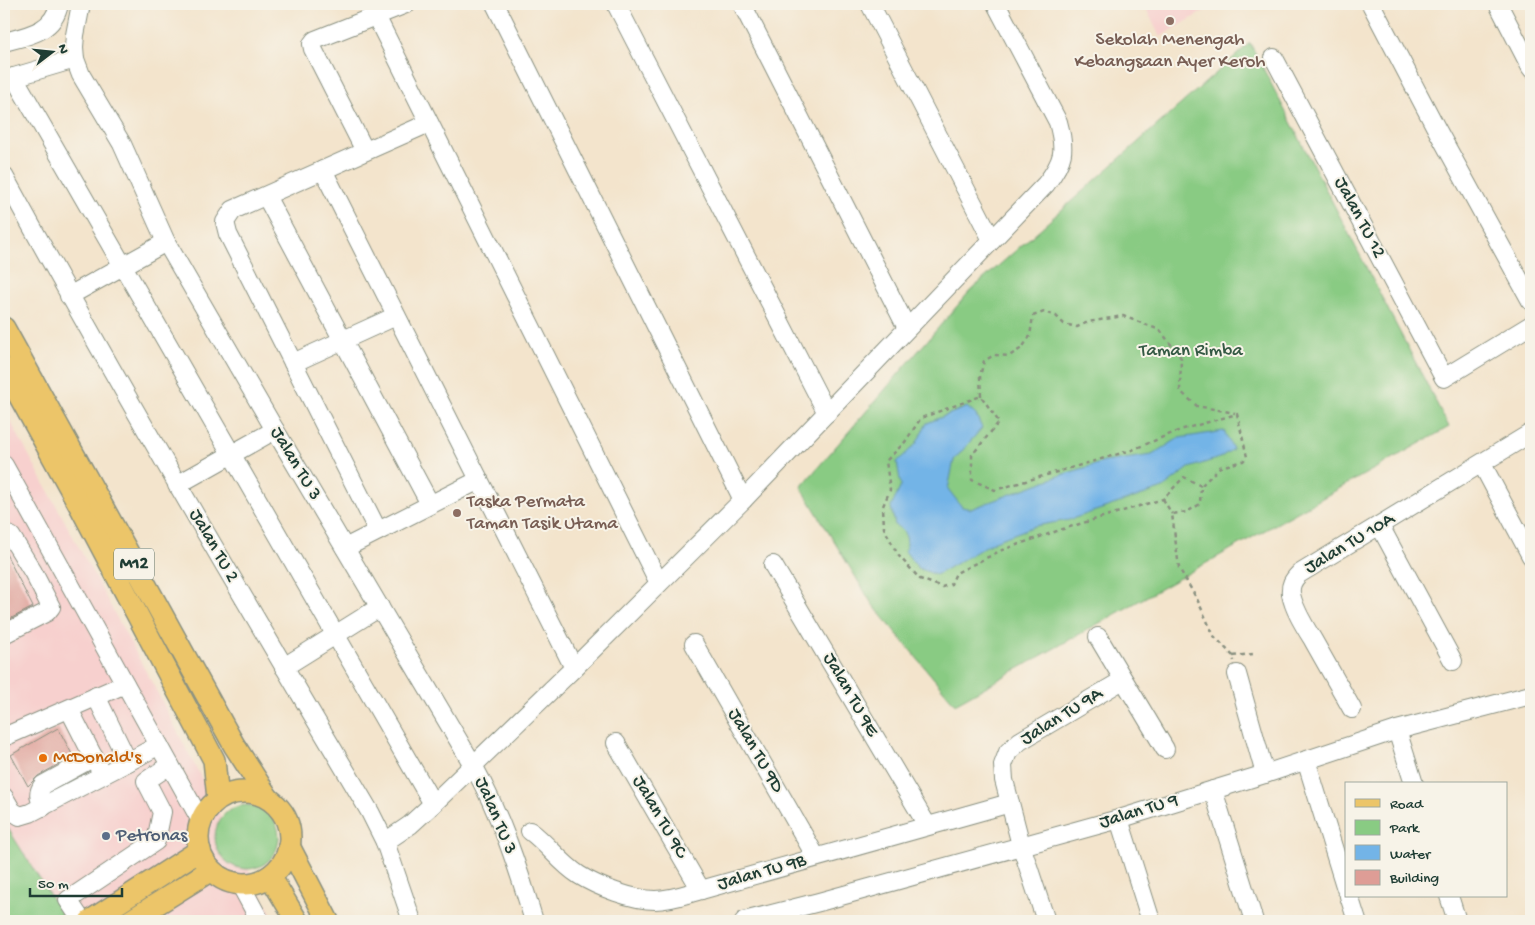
<svg xmlns="http://www.w3.org/2000/svg" width="1535" height="925" font-family="'Gochi Hand',sans-serif">
<style>
.built{fill:#f7d0ce}
.green{fill:#89cb83;stroke:#54845c}
.water{fill:#73b4e7;stroke:#49788e}
.building{fill:#de9d96}
.lines{fill:none;stroke-linecap:round;stroke-linejoin:round}
.minor-casing{stroke:#899080;stroke-width:20}
.major-casing{stroke:#899080;stroke-width:24}
.path{stroke:#899080;stroke-width:2.5;stroke-dasharray:4 4;stroke-linecap:butt}
.minor{stroke:#fff;stroke-width:18}
.major{stroke:#ecc569;stroke-width:21}
.education-dot{fill:#8d6e63;stroke:#f7f3e8;stroke-width:2}
.food-dot{fill:#e8710a;stroke:#f7f3e8;stroke-width:2}
.service-dot{fill:#5c6f8a;stroke:#f7f3e8;stroke-width:2}
.labels{text-anchor:middle;dominant-baseline:central;stroke-width:4;stroke-linejoin:round;paint-order:stroke}
.shield{fill:#f7f3e8;stroke:#60746a;stroke-width:1}
.shield-label{font-size:18px;font-weight:bold;fill:#1f3d34}
.education-label{font-size:19px;fill:#785e54;stroke:#f7f3e8}
.street-label{font-size:19px;fill:#1f3d34;stroke:#f7f3e8}
.park-label{font-size:19px;fill:#345944;stroke:#f7f3e8}
.food-label{font-size:19px;fill:#c56008;stroke:#f7f3e8;text-anchor:start}
.service-label{font-size:19px;fill:#4e5e75;stroke:#f7f3e8;text-anchor:start}
</style>
<rect width="100%" height="100%" fill="#f7f3e8"/>
<filter id="ink" filterUnits="userSpaceOnUse"><feTurbulence type="fractalNoise" baseFrequency=".02" numOctaves="2"/><feDisplacementMap in="SourceGraphic" scale="10" xChannelSelector="R" yChannelSelector="G"/><feConvolveMatrix kernelMatrix="1 2 1 2 8 2 1 2 1" color-interpolation-filters="sRGB"/></filter>
<filter id="wash" filterUnits="userSpaceOnUse"><feTurbulence type="fractalNoise" baseFrequency=".0096" numOctaves="4" result="noise"/><feDisplacementMap in="SourceGraphic" scale="20" xChannelSelector="R" yChannelSelector="G"/><feGaussianBlur stdDeviation="1.12" result="paint"/><feColorMatrix in="noise" values="0 0 0 0 0 0 0 0 0 0 0 0 0 0 0 0 0 1.4 0 .05"/><feComposite in="paint" operator="in"/></filter>
<g filter="url(#wash)">
<rect width="100%" height="100%" fill="#f3e4cc"/>
<g class="built">
<polygon points="1144,4 1216,4 1160,37"/>
<polygon points="4,409 156,690 275,921 4,921"/>
</g>
<g class="green">
<polygon points="1250,43 1449,427 955,704 872,604 801,487 970,291"/>
<circle cx="247" cy="837" r="32"/>
<polygon points="4,822 64,918 58,921 4,921"/>
</g>
<path class="water" d="M967,407l9,8 6,13 -28,32 -6,29 14,18 9,2 93,-35 40,-12 48,-7 27,-17 45,-7 9,18 -14,9 -30,10 -26,20 -94,32 -34,6 -40,15 -59,34 -18,-7 -13,-17c4,-12 1,-20 -10,-26l-4,-18 10,-21 -4,-24 19,-18 11,-21z"/>
<g id="blocks">
<g class="building">
<polygon points="4,550 33,607 4,622"/>
<polygon points="58,728 73,756 38,776 28,786 11,755"/>
</g>
</g>
</g>
<g filter="url(#ink)">
<use href="#blocks" fill-opacity="0" stroke="#899080" stroke-width="1"/>
<g class="lines">
<g class="minor-casing">
<g id="minor">
<path d="M81,4l-6,31 -1,12 1,12 6,16 41,69 44,98 109,188 198,335c27,49 45,102 61,156"/>
<polyline points="495,4 743,500"/>
<polyline points="616,4 827,413"/>
<polyline points="742,4 907,328"/>
<polyline points="870,4 992,240"/>
<polyline points="1371,4 1435,126 1531,301"/>
<polyline points="1498,4 1531,68"/>
<polyline points="376,16 659,583"/>
<path d="M4,42c23,-6 50,-10 55,-38"/>
<polyline points="1274,58 1444,378 1531,325"/>
<polyline points="14,77 433,804"/>
<polyline points="4,80 75,59"/>
<polyline points="365,151 313,49 312,44 315,40 406,4"/>
<polyline points="323,170 574,668"/>
<path d="M4,176c117,215 241,425 366,636l15,30 27,79"/>
<polyline points="266,196 430,504"/>
<polyline points="69,296 166,242"/>
<polyline points="293,363 396,316"/>
<polyline points="1482,464 1531,556"/>
<polyline points="4,465 201,821"/>
<polyline points="177,485 275,430"/>
<polyline points="1380,526 1453,661"/>
<polyline points="378,531 228,234 225,222 233,210 429,123"/>
<polyline points="4,534 11,536 33,572 51,607 47,612 4,634"/>
<polyline points="345,548 479,480"/>
<polyline points="773,565 927,825"/>
<polyline points="1098,637 1165,749"/>
<polyline points="694,644 816,857"/>
<polyline points="284,667 380,607"/>
<polyline points="1237,674 1265,774"/>
<polyline points="69,709 98,766"/>
<path d="M1352,709c-13,-23 -26,-46 -39,-69 -8,-13 -19,-30 -22,-46 -1,-9 2,-14 8,-20l232,-141"/>
<polyline points="1397,730 1414,784"/>
<polyline points="4,737 125,684"/>
<polyline points="616,743 701,890"/>
<polyline points="1306,760 1346,889"/>
<polyline points="128,762 159,745"/>
<polyline points="1213,790 1254,921"/>
<polyline points="4,797 12,811 20,816 30,813 128,762 96,696"/>
<path d="M43,807c-4,-9 -6,-14 0,-22l51,-28"/>
<polyline points="1119,819 1151,921"/>
<path d="M530,831c18,13 30,32 49,44 19,12 54,25 76,25 16,0 31,-6 46,-10l309,-87"/>
<path d="M385,842l25,-17 23,-21 141,-136 169,-168 303,-316c18,-24 20,-33 12,-62l-62,-118"/>
<polyline points="240,884 260,921"/>
<polyline points="1349,896 1357,921"/>
<polyline points="1449,896 1457,921"/>
<polyline points="82,921 68,900 156,841 162,812 146,781 170,765"/>
<polyline points="744,921 819,902 1119,819 1265,774 1397,730 1531,695"/>
<polyline points="1046,921 1021,845 1004,780 1003,765 1008,752 1020,741 1123,680"/>
</g>
</g>
<g class="major-casing">
<g id="major">
<polyline points="4,328 234,745 268,798"/>
<polyline points="4,368 81,508 214,760 218,799"/>
<circle cx="244" cy="838" r="46"/>
<polyline points="289,846 328,921"/>
<polyline points="270,876 297,921"/>
<polyline points="90,921 200,850"/>
<polyline points="130,921 211,870"/>
</g>
</g>
<g class="path">
<polyline points="981,396 980,376 984,361 994,355 1009,356 1022,348 1030,336 1033,316 1044,312 1056,316 1064,324 1077,327 1088,322 1123,316 1160,330 1181,358 1180,391 1197,406 1235,413"/>
<polyline points="1201,486 1184,477 1163,499 1063,529 1002,550 956,573 951,584 942,587 920,579 898,555 884,528 883,506 890,490 886,461 905,442 921,418 981,396 999,422 972,455 972,480 995,490 1132,450 1180,430 1237,414 1247,457 1243,461 1220,467 1201,486 1200,504 1187,512 1172,514 1179,568 1197,599 1214,636 1233,656 1234,661"/>
<polyline points="1163,499 1172,514"/>
<polyline points="1233,656 1253,654"/>
</g>
<use href="#minor" class="minor"/>
<use href="#major" class="major"/>
</g>
</g>
<g class="education-dot">
<circle cx="1170" cy="21" r="5"/>
<circle cx="457" cy="513" r="5"/>
</g>
<circle class="food-dot" cx="43" cy="758" r="5"/>
<circle class="service-dot" cx="106" cy="836" r="5"/>
<g class="labels">
<rect class="shield" x="114" y="548.5" width="40" height="31" rx="4"/>
<g class="shield-label">
<text x="134" y="564">M12</text>
</g>
<g class="education-label">
<text x="1170" y="40">Sekolah Menengah<tspan x="1170" dy="22">Kebangsaan Ayer Keroh</tspan></text>
<text x="467" y="502" text-anchor="start">Taska Permata<tspan x="467" dy="22">Taman Tasik Utama</tspan></text>
</g>
<g class="street-label">
<text transform="translate(1359 218) rotate(62)">Jalan TU 12</text>
<text transform="translate(295 464) rotate(59)">Jalan TU 3</text>
<text transform="translate(1350 544) rotate(-31)">Jalan TU 10A</text>
<text transform="translate(213 546) rotate(60)">Jalan TU 2</text>
<text transform="translate(850 695) rotate(60)">Jalan TU 9E</text>
<text transform="translate(1062 717) rotate(-32)">Jalan TU 9A</text>
<text transform="translate(755 751) rotate(60)">Jalan TU 9D</text>
<text transform="translate(1139 812) rotate(-17)">Jalan TU 9</text>
<text transform="translate(495 816) rotate(67)">Jalan TU 3</text>
<text transform="translate(659 817) rotate(60)">Jalan TU 9C</text>
<text transform="translate(762 873) rotate(-16)">Jalan TU 9B</text>
</g>
<g class="park-label">
<text x="1191" y="351">Taman Rimba</text>
</g>
<g class="food-label">
<text x="53" y="758">McDonald's</text>
</g>
<g class="service-label">
<text x="116" y="836">Petronas</text>
</g>
</g>
<rect width="1535" height="925" fill="none" stroke="#f7f3e8" stroke-width="20"/>
<rect x="1345" y="782" width="162" height="115" fill="#f7f3e8" stroke="#a1aaa0"/>
<rect x="1355" y="799" width="25" height="8" fill="#ecc569" stroke="#a1aaa0"/>
<text x="1390" y="808" font-size="15" fill="#1f3d34">Road</text>
<rect x="1355" y="820" width="25" height="15" fill="#89cb83" stroke="#a1aaa0"/>
<text x="1390" y="832" font-size="15" fill="#1f3d34">Park</text>
<rect x="1355" y="845" width="25" height="15" fill="#73b4e7" stroke="#a1aaa0"/>
<text x="1390" y="858" font-size="15" fill="#1f3d34">Water</text>
<rect x="1355" y="870" width="25" height="15" fill="#de9d96" stroke="#a1aaa0"/>
<text x="1390" y="882" font-size="15" fill="#1f3d34">Building</text>
<g transform="translate(52 52) rotate(74)" stroke="#f7f3e8" stroke-width="4" paint-order="stroke">
<path d="M0-4L9 19L0 12L-9 19Z" fill="#1f3d34"/>
<text y="-8" font-size="14" font-weight="bold" text-anchor="middle" fill="#1f3d34">N</text>
</g>
<path d="M30 888v8h92v-8" fill="none" stroke="#1f3d34" stroke-width="2.5"/>
<text x="38" y="888" font-size="15" fill="#1f3d34" stroke="#f7f3e8" stroke-width="4" paint-order="stroke">50 m</text>
</svg>
